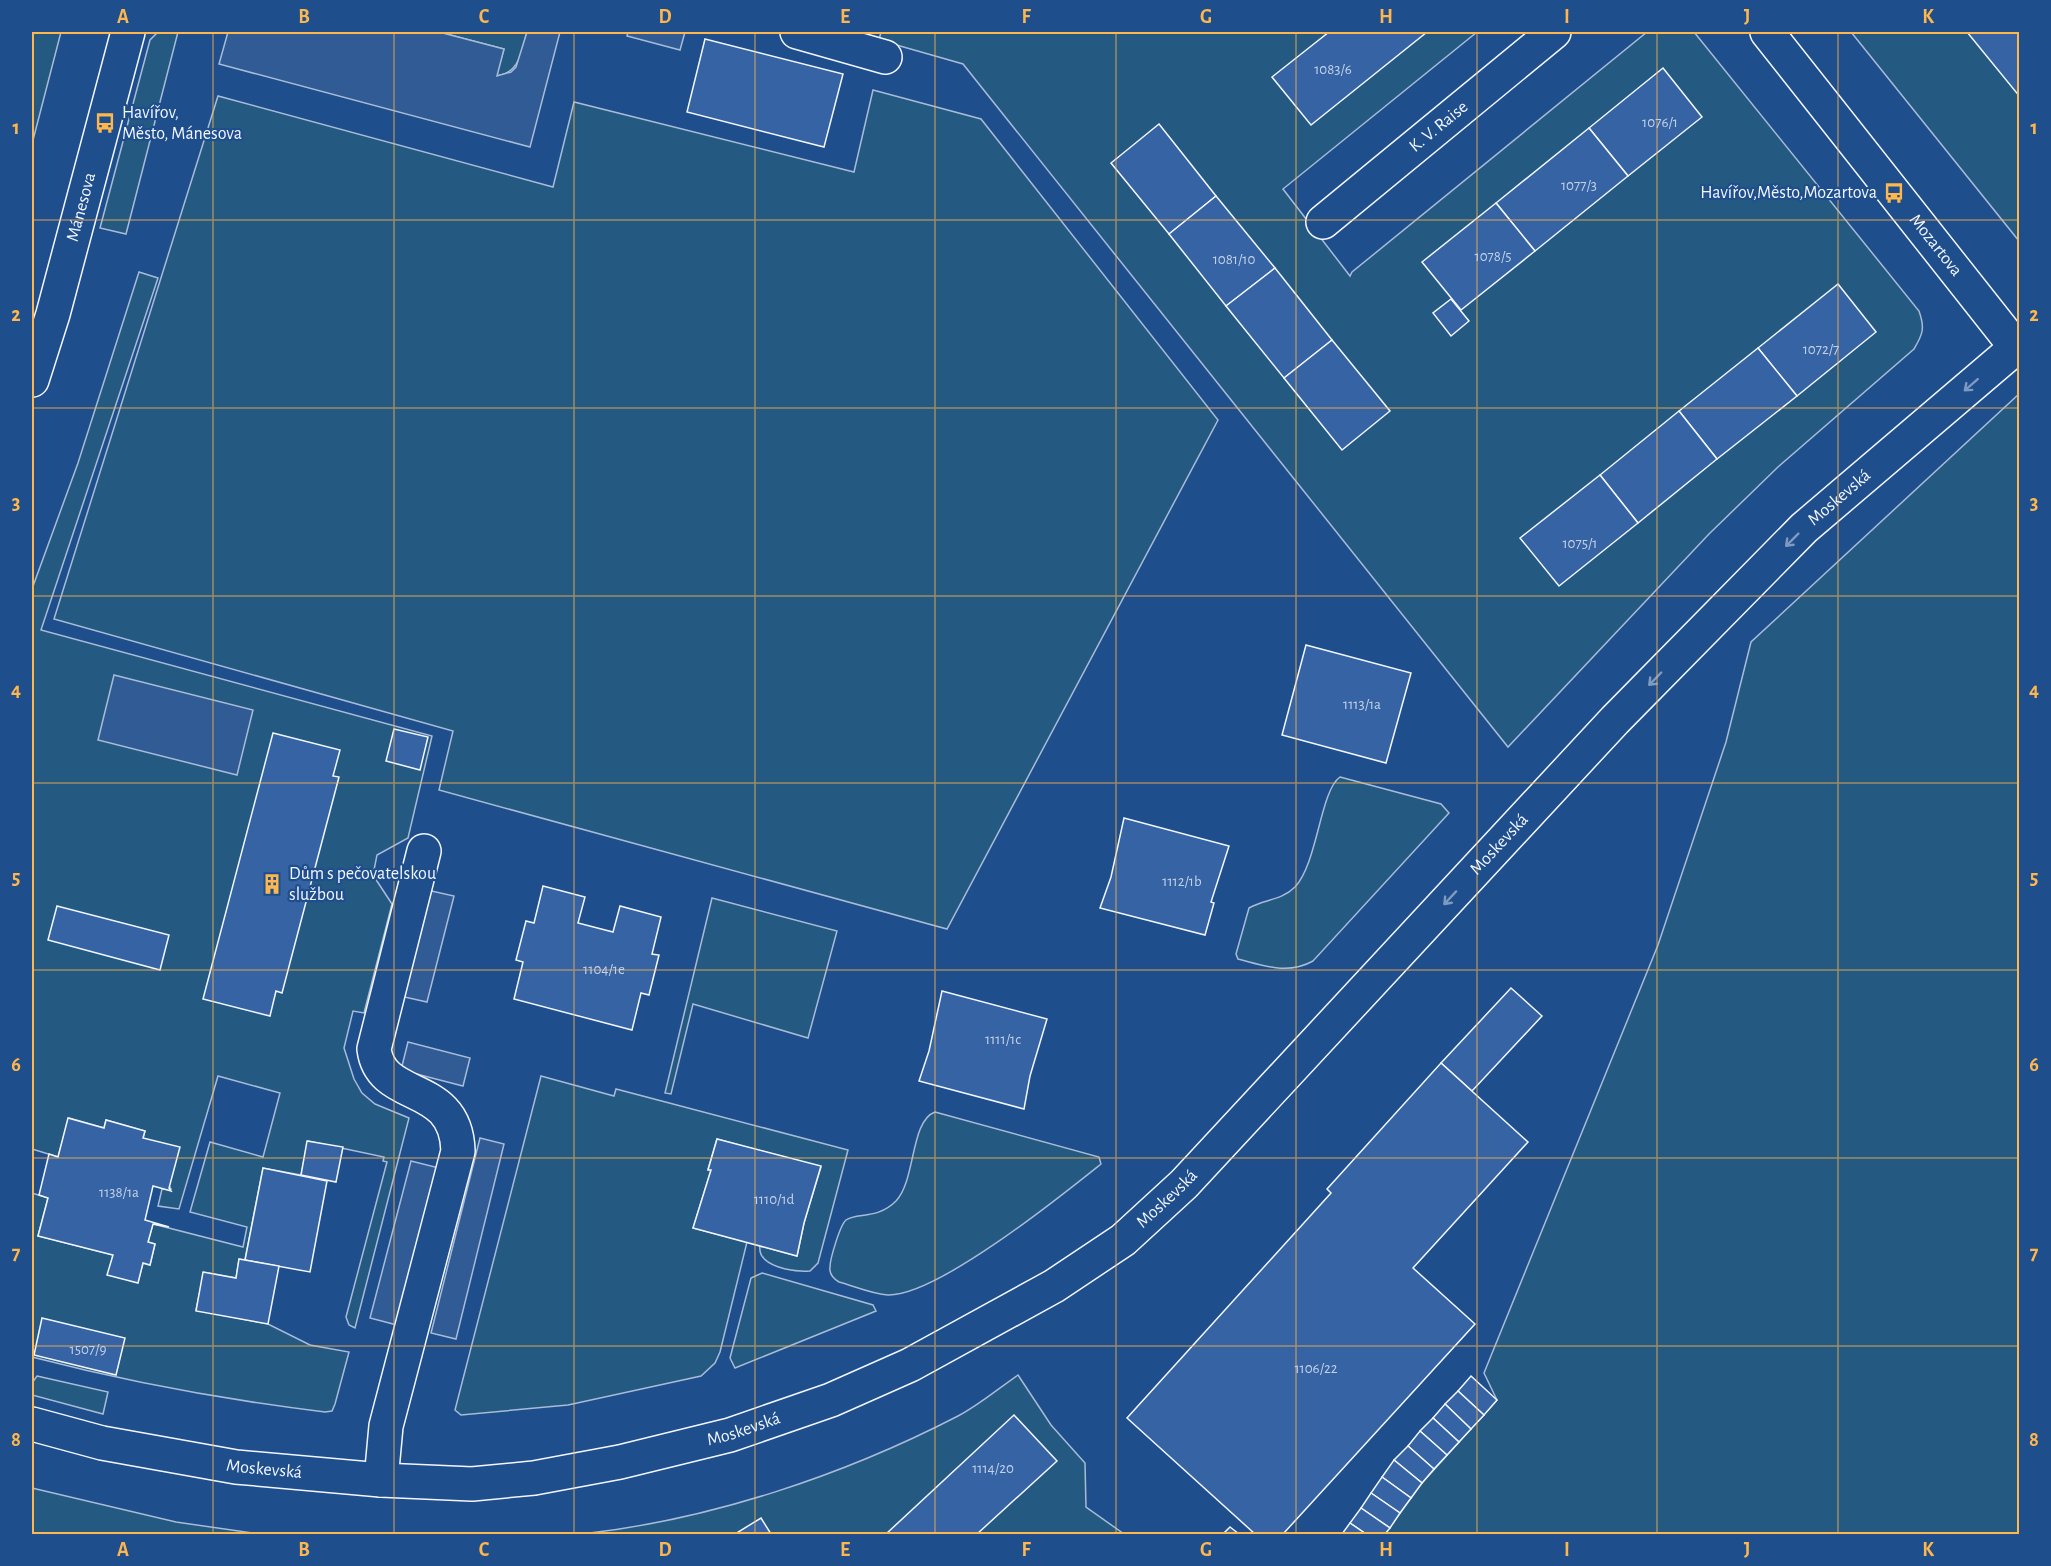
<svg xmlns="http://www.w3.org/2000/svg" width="2051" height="1566" font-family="'Alegreya Sans',sans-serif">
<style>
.green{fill:#245a82;stroke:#a8bbd7;stroke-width:1.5}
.parking{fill:#305b95;stroke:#a8bbd7;stroke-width:1.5}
.building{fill:#3563a3;stroke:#f2f6ff;stroke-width:1.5}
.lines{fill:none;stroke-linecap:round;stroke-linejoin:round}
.minor-casing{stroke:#f2f6ff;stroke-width:36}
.minor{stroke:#1f4e8c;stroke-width:33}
.oneway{stroke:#7e9ac0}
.grid{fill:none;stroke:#ffb74d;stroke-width:1.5;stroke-opacity:0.55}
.labels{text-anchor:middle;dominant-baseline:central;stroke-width:4.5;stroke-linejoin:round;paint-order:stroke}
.number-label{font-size:15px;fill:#c3d1e8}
.poi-label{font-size:18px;fill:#f2f6ff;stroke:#1f4e8c;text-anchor:start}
.street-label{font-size:18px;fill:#f2f6ff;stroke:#1f4e8c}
.neatline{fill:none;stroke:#ffb74d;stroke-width:2}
.grid-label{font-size:20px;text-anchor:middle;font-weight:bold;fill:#ffb74d}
</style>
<rect width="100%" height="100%" fill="#1f4e8c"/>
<g class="green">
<polygon points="32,32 61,32 32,144"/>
<polygon points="158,32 178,32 126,234 100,228 150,40"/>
<path d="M439,32h88c-6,20 -7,41 -31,44l8,-27z"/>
<path d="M881,32h596l-194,157 67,87 2,-4 295,-240h47l225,279c6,17 4,23 -5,38l-136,118 -69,67 -201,213 -545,-683 -84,-24z"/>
<polygon points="1851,32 2019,32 2019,241"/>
<polygon points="873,90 981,119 1218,420 947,929 439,790 453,731 54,619 218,96 553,187 574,102 854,172"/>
<path d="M139,272l19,6 -117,352 391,106 -24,102 -31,17 -4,20 19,29 -28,109 -11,-2 -9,37 10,31 8,14 13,11 34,14 -54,210 -6,-3 -3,-8 41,-155 -4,-1 1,-4 -76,-16 -7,34 -38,-7 -18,92 -6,-1 -3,19 -32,-6 -8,38 72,14 42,21 39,7 -14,52 -3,7 -7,1c-99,-12 -197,-30 -293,-55v-164l16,5 -10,38 75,19 -5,20 30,7 5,-19 7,2 5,-21 -7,-2 5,-18 90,23 4,-20 -57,-15 20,-70 53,15 17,-64 -62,-17 -39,133 -21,-3 4,-17h9l-28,-51 2,-7 -39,-11 -2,8 -35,-10 -11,39 -26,-8v-560l46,-126z"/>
<polygon points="2019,394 2019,1534 1385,1534 1422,1483 1497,1400 1484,1373 1658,945 1726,742 1751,642"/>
<path d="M1340,777l101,27 8,9 -136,148c-25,14 -48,5 -75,-2l-2,-5 13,-46c15,-9 32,-7 46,-21 23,-25 25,-96 45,-110z"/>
<polygon points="712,898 837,931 808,1038 693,1004 671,1094 665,1093"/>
<path d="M541,1076l73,20 2,-7 232,61 -30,113 -8,8c-16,1 -53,-4 -50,-25l37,10 7,-33 17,-56 -104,-28 -9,30 3,1 -18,58 54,14 -27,110 -5,11 -14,13 -133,29 -107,10 -6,-5z"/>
<path d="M935,1112l164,45 2,7c-40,32 -164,132 -213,131 -16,-1 -34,-9 -49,-13 -5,-3 -10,-8 -9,-15 0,-8 10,-42 16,-47 11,-8 31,0 50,-19 20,-21 14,-80 39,-89z"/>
<polygon points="762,1273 873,1305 876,1311 735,1368 730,1358 751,1278"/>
<path d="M1018,1375l33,50 34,38 1,44 38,27h-542c128,-14 262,-59 376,-118 21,-11 41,-28 60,-41z"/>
<polygon points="37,1376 108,1392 103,1414 32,1395 32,1383"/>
<polygon points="32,1488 176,1522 259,1534 32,1534"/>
</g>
<g class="parking">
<polygon points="228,32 439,32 504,49 497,76 511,72 516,67 527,32 560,32 530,147 219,64"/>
<polygon points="628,32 685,32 680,50 627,36"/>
<polygon points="114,675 253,710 237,775 98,740"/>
<polygon points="427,890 454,896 427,1002 400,996"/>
<polygon points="408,1042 470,1058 463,1086 401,1070"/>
<polygon points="480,1138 504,1144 456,1339 431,1333"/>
<polygon points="411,1161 439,1168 397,1325 370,1318"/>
</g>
<g class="building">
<polygon points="1329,32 1427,32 1311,125 1272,77"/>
<polygon points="1967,32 2020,32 2020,97"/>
<polygon points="705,39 843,74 824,147 687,112"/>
<polygon points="1663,68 1702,117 1628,176 1589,128"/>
<polygon points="1159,124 1216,196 1169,234 1111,163"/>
<polygon points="1589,128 1628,176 1535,251 1496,203"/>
<polygon points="1216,196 1275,268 1226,306 1169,234"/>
<polygon points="1496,203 1535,251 1461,310 1422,262"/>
<polygon points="1275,268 1332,340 1284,378 1226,306"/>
<polygon points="1838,284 1876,332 1797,396 1758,348"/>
<polygon points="1451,299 1469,321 1451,336 1433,313"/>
<polygon points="1332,340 1390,411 1342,450 1284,378"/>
<polygon points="1758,348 1797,396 1717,459 1679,411"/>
<polygon points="1679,411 1717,459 1638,523 1600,475"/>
<polygon points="1600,475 1638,523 1559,586 1520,538"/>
<polygon points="1306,645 1411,673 1386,763 1282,735"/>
<polygon points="394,729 428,737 420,770 386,761"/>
<polygon points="273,733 340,750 333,776 339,777 282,993 276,991 270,1016 203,999"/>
<polygon points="1124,818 1229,846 1211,902 1214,903 1205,935 1100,908 1111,877"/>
<polygon points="543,886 585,897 578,923 613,932 620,906 661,917 652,954 659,955 649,995 641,993 632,1030 514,999 523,962 516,960 526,921 534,923"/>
<polygon points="57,906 169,935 160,970 48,940"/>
<polygon points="1511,988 1542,1016 1472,1091 1441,1063"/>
<polygon points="942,991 1047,1019 1030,1076 1024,1109 919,1081 929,1051"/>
<polygon points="1441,1063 1528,1142 1413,1268 1475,1324 1283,1534 1255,1534 1127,1418 1331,1193 1327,1189"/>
<polygon points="68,1118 104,1128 106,1120 145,1131 143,1138 180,1147 169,1188 171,1191 153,1186 145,1220 169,1227 153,1224 148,1242 155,1244 150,1265 143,1263 138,1283 107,1275 113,1255 38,1236 48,1198 39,1195 49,1154 58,1157"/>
<polygon points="717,1139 821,1166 804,1223 797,1256 693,1228 711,1170 708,1170"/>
<polygon points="307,1141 343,1147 336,1182 301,1175"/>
<polygon points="263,1168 327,1181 310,1272 245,1260"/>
<polygon points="239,1259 279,1266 268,1324 196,1311 203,1272 236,1278"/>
<polygon points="42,1318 125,1338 116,1375 34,1355"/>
<polygon points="1471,1376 1497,1400 1484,1415 1458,1391"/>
<polygon points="1458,1391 1484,1415 1471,1429 1445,1404"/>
<polygon points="1445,1404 1471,1429 1459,1442 1433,1418"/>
<polygon points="1014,1415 1057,1461 977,1534 886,1534"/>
<polygon points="1433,1418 1459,1442 1447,1455 1420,1431"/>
<polygon points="1420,1431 1447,1455 1434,1469 1408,1446"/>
<polygon points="1408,1446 1434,1469 1422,1483 1394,1460"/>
<polygon points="1394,1460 1422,1483 1411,1498 1382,1477"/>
<polygon points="1382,1477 1411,1498 1400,1513 1371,1493"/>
<polygon points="1371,1493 1400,1513 1390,1528 1361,1508"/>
<polygon points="1361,1508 1390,1528 1385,1534 1366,1534 1350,1523"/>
<polygon points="761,1518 771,1534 735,1534"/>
<polygon points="1350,1523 1366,1534 1342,1534"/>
<polygon points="1230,1527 1239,1534 1223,1534"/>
</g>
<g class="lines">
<g class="minor-casing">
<g id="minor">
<polyline points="797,32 885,57"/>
<path id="s1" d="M1767,32l248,314"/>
<path id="s2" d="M1323,222l231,-190"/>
<path id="s3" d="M32,380l21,-66 75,-282"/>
<path id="s4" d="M32,1424l70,19 134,24 145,13 91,4 62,-6 86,-16 110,-27 101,-35 79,-35 144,-79 69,-46 61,-56 431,-464 189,-192 216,-184"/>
<path d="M381,1480l5,-54 72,-275c-2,-72 -77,-47 -84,-102l50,-198"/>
</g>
</g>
<use href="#minor" class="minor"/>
</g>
<defs><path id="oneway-shaft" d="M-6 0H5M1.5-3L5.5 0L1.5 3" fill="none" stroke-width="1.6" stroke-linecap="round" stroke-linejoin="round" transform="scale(1.5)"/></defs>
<g class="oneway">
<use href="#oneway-shaft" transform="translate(1971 385) rotate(139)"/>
<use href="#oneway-shaft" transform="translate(1792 540) rotate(135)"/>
<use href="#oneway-shaft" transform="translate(1655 679) rotate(134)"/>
<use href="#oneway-shaft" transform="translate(1450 898) rotate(133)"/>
</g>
<path class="grid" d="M213,32v1502M394,32v1502M574,32v1502M755,32v1502M935,32v1502M1116,32v1502M1296,32v1502M1477,32v1502M1657,32v1502M1838,32v1502M32,220h1988M32,408h1988M32,596h1988M32,783h1988M32,970h1988M32,1158h1988M32,1346h1988"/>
<defs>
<g id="bus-bare" transform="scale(1.62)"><path d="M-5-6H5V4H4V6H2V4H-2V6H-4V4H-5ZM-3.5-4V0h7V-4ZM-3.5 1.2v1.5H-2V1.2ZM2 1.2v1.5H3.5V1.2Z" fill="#ffb74d" stroke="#1f4e8c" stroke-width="2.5" paint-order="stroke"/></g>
<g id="building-bare" transform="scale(1.62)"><path d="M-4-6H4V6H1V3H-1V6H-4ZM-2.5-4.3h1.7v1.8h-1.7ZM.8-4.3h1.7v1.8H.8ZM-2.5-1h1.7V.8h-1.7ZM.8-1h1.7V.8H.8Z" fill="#ffb74d" stroke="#1f4e8c" stroke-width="2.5" paint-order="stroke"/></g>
</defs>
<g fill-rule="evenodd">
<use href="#bus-bare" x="105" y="123"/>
<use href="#bus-bare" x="1894" y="193"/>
<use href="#building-bare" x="272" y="884"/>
</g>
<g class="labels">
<g class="number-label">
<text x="1333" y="69">1083/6</text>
<text x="1660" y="122">1076/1</text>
<text x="1579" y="185">1077/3</text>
<text x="1493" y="256">1078/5</text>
<text x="1234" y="259">1081/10</text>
<text x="1821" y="349">1072/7</text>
<text x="1580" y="543">1075/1</text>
<text x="1362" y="704">1113/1a</text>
<text x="1182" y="881">1112/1b</text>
<text x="604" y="969">1104/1e</text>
<text x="1003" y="1039">1111/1c</text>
<text x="119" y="1192">1138/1a</text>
<text x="774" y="1199">1110/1d</text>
<text x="88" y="1349">1507/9</text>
<text x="1316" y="1368">1106/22</text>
<text x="993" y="1468">1114/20</text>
</g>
<g class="poi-label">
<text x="122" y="113">Havířov,<tspan x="122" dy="21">Město, Mánesova</tspan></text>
<text x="1877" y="193" text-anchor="end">Havířov,Město,Mozartova</text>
<text x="289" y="874">Dům s pečovatelskou<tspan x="289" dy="21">službou</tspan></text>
</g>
<g class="street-label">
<text stroke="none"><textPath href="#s2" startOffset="150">K. V. Raise</textPath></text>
<text stroke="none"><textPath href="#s3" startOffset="180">Mánesova</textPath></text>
<text stroke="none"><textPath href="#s1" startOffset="272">Mozartova</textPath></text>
<text stroke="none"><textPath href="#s4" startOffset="2181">Moskevská</textPath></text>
<text stroke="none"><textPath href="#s4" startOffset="1695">Moskevská</textPath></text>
<text stroke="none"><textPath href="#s4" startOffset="1209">Moskevská</textPath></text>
<text stroke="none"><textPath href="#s4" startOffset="723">Moskevská</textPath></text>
<text stroke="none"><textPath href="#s4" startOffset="237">Moskevská</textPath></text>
</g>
</g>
<rect width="2051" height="1566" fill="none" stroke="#1f4e8c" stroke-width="66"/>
<rect x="33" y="33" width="1985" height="1500" class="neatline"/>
<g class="grid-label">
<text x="123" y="23">A</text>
<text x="304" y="23">B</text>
<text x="484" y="23">C</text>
<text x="665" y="23">D</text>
<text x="845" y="23">E</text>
<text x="1026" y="23">F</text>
<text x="1206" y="23">G</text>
<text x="1386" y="23">H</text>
<text x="1567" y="23">I</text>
<text x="1747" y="23">J</text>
<text x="1928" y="23">K</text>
<text x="16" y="134">1</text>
<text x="2034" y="134">1</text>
<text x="16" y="321">2</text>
<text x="2034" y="321">2</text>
<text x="16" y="509">3</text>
<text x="2034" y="509">3</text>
<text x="16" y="696">4</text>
<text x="2034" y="696">4</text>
<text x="16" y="884">5</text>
<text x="2034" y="884">5</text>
<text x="16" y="1071">6</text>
<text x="2034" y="1071">6</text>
<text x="16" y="1259">7</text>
<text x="2034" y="1259">7</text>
<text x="16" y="1446">8</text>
<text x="2034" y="1446">8</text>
<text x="123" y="1556">A</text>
<text x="304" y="1556">B</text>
<text x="484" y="1556">C</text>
<text x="665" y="1556">D</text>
<text x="845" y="1556">E</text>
<text x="1026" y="1556">F</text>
<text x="1206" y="1556">G</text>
<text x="1386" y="1556">H</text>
<text x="1567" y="1556">I</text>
<text x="1747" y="1556">J</text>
<text x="1928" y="1556">K</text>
</g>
</svg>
